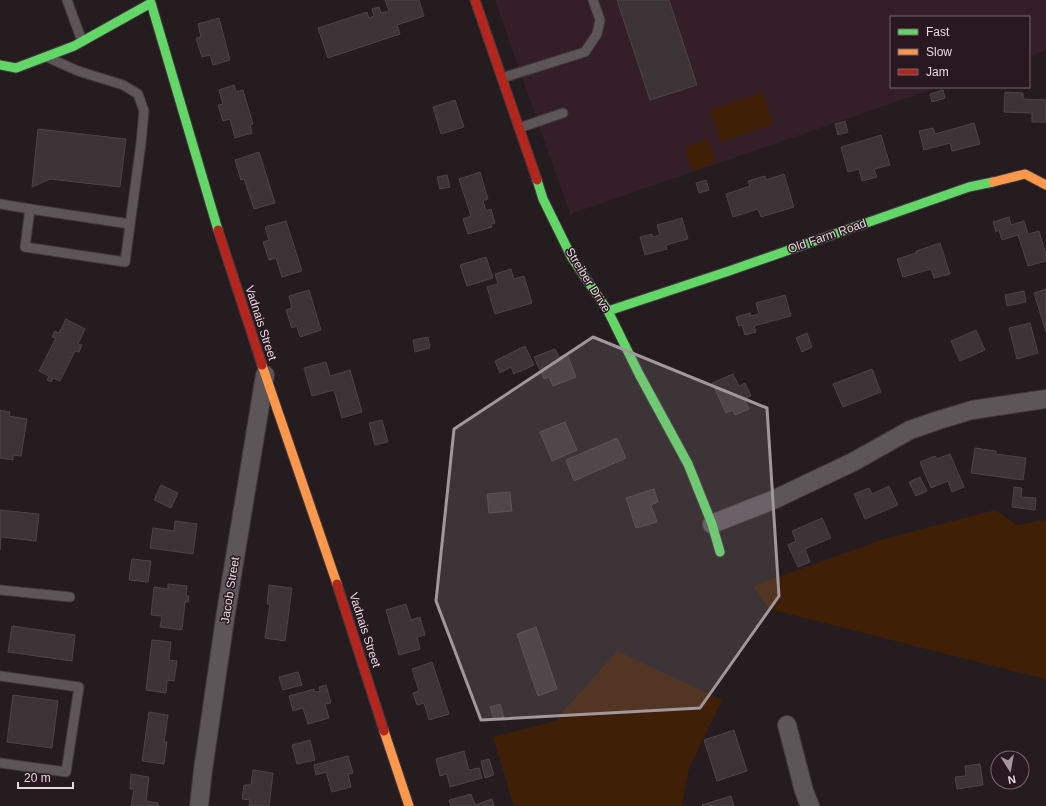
<svg xmlns="http://www.w3.org/2000/svg" width="1046" height="806" font-family="Arial,sans-serif">
<style>
.built{fill:#341f29}
.green{fill:#3f1f06}
.building{fill:#3c3436;stroke:#4c4445}
.lines{fill:none;stroke-linecap:round;stroke-linejoin:round}
.lane-casing{stroke:#41393d;stroke-width:11}
.street-casing{stroke:#41393d;stroke-width:20}
.fast-casing{stroke:#41393d;stroke-width:11}
.slow-casing{stroke:#41393d;stroke-width:11}
.jam-casing{stroke:#41393d;stroke-width:11}
.lane{stroke:#5d5659;stroke-width:9}
.street{stroke:#5d5659;stroke-width:18}
.fast{stroke:#63d668;stroke-width:9}
.slow{stroke:#ff974d;stroke-width:9}
.jam{stroke:#b3261e;stroke-width:9}
.marked{fill:#a2979c;fill-opacity:0.2;stroke:#a2979c;stroke-width:3;stroke-linejoin:round}
.labels{text-anchor:middle;dominant-baseline:central;stroke-width:3;stroke-linejoin:round;paint-order:stroke}
.street-label{font-size:12px;fill:#e5d9df;stroke:#291820}
</style>
<rect width="100%" height="100%" fill="#251c20"/>
<polygon class="built" points="495,0 1046,0 1046,50 1029,56 1029,17 891,17 891,87 939,87 570,214"/>
<g class="green">
<polygon points="762,92 773,124 721,142 710,110"/>
<polygon points="708,139 716,162 692,171 685,147"/>
<polygon points="995,510 1017,525 1046,520 1046,679 769,609 753,586 884,539"/>
<polygon points="617,651 722,700 689,768 682,806 514,806 493,737 555,721"/>
</g>
<g class="building">
<polygon points="385,0 419,0 424,16 397,25 400,34 328,58 318,28 367,12 369,18 374,16 372,9 379,7 381,13 389,11"/>
<polygon points="617,0 669,0 697,85 650,100"/>
<polygon points="219,18 230,60 213,65 210,55 202,57 196,38 201,37 198,24"/>
<polygon points="234,85 236,92 243,90 253,124 250,125 252,133 235,138 230,119 223,121 218,105 223,104 219,90"/>
<polygon points="943,90 945,98 932,102 930,94"/>
<polygon points="1005,92 1023,93 1023,99 1046,100 1046,122 1032,122 1032,113 1004,112"/>
<polygon points="455,100 464,127 441,134 433,107"/>
<polygon points="845,121 848,132 838,135 835,124"/>
<polygon points="974,123 980,144 952,151 950,143 924,150 919,131 933,128 935,134"/>
<polygon points="38,129 126,139 120,187 50,179 32,187"/>
<polygon points="881,135 890,165 874,169 877,177 862,181 859,169 848,172 841,147"/>
<polygon points="259,152 275,203 254,209 244,179 241,180 235,160"/>
<polygon points="480,172 488,199 483,201 486,211 491,209 495,223 491,224 492,227 468,234 463,219 471,216 459,179"/>
<polygon points="784,174 794,207 761,217 758,209 733,217 726,194 750,186 748,181 765,176 766,180"/>
<polygon points="447,175 450,187 440,189 437,177"/>
<polygon points="706,180 709,190 699,193 696,183"/>
<polygon points="1009,217 1011,225 1024,221 1028,234 1039,231 1046,254 1046,261 1028,266 1018,235 1002,240 999,230 996,232 993,222"/>
<polygon points="682,218 688,239 666,245 667,249 645,255 640,237 652,234 653,237 660,235 657,225"/>
<polygon points="286,221 302,271 282,277 276,258 269,260 263,242 269,240 265,227"/>
<polygon points="940,243 950,274 934,278 931,269 903,277 897,259 916,253 916,251"/>
<polygon points="486,257 493,278 467,286 460,265"/>
<polygon points="511,269 514,279 524,276 532,303 495,314 487,287 498,284 495,274"/>
<polygon points="1046,289 1046,332 1034,293"/>
<polygon points="309,290 321,330 300,337 297,326 292,328 286,310 292,308 289,296"/>
<polygon points="1024,291 1026,302 1007,306 1005,295"/>
<polygon points="785,295 791,316 754,326 756,332 745,335 742,325 739,326 736,317 750,313 751,316 759,314 756,303"/>
<polygon points="66,319 85,329 78,344 82,345 79,352 75,351 60,381 53,378 51,382 47,380 49,376 39,371 56,338 52,337 55,331 59,333"/>
<polygon points="1030,323 1038,353 1017,359 1009,328"/>
<polygon points="976,330 985,350 960,361 951,341"/>
<polygon points="807,333 812,347 802,352 796,338"/>
<polygon points="428,337 430,348 415,352 413,340"/>
<polygon points="525,346 534,365 514,374 511,367 500,373 495,361"/>
<polygon points="555,349 559,357 567,354 576,377 553,386 549,377 544,379 534,357"/>
<polygon points="326,362 330,376 350,370 362,412 342,418 334,390 312,396 304,368"/>
<polygon points="872,369 881,392 843,407 833,384"/>
<polygon points="733,374 739,386 745,383 751,396 744,399 749,409 735,415 733,410 726,413 712,383"/>
<polygon points="0,410 10,412 9,416 27,419 21,456 13,455 13,460 0,458"/>
<polygon points="382,420 388,442 375,445 369,423"/>
<polygon points="565,422 577,450 552,461 540,432"/>
<polygon points="617,438 626,458 574,481 566,460"/>
<polygon points="975,448 996,451 996,454 1026,458 1023,480 971,473"/>
<polygon points="950,454 964,487 952,492 948,481 931,488 920,462 935,456 937,459"/>
<polygon points="920,477 927,491 916,496 909,482"/>
<polygon points="161,485 178,493 171,508 154,500"/>
<polygon points="889,486 898,505 865,519 854,494 869,488 872,494"/>
<polygon points="1014,487 1022,488 1021,497 1036,498 1035,510 1012,507"/>
<polygon points="654,489 658,502 651,505 657,522 636,528 626,498"/>
<polygon points="510,492 512,511 489,513 487,494"/>
<polygon points="0,510 39,514 36,541 1,537 0,550"/>
<polygon points="822,518 831,538 805,549 810,562 798,567 788,545 796,541 792,531"/>
<polygon points="175,521 197,524 193,554 150,548 153,528 174,531"/>
<polygon points="132,559 151,561 148,582 129,580"/>
<polygon points="168,584 187,586 186,596 189,596 188,602 185,602 182,630 160,627 162,616 151,615 154,587 168,589"/>
<polygon points="269,585 292,588 285,641 265,638 270,604 267,604"/>
<polygon points="406,604 411,620 420,617 425,635 417,637 420,649 399,655 386,610"/>
<polygon points="12,626 75,635 72,661 8,652"/>
<polygon points="536,627 557,689 538,696 517,634"/>
<polygon points="152,640 171,642 169,660 177,661 174,681 167,680 166,693 146,690"/>
<polygon points="432,662 449,714 429,720 424,703 417,705 413,693 419,691 412,669"/>
<polygon points="298,672 302,685 283,690 279,677"/>
<polygon points="326,685 331,703 325,704 329,718 308,724 303,708 293,711 289,696 314,689 315,692 320,691 319,687"/>
<polygon points="13,695 58,701 52,748 7,742"/>
<polygon points="500,704 504,718 494,720 490,707"/>
<polygon points="149,712 168,715 164,742 167,742 164,764 142,761"/>
<polygon points="734,730 747,771 717,781 704,740"/>
<polygon points="310,740 315,760 297,764 292,745"/>
<polygon points="464,751 469,770 479,768 482,778 450,787 447,774 440,776 436,759"/>
<polygon points="348,756 353,773 348,774 351,787 332,792 326,772 316,775 314,765"/>
<polygon points="489,759 494,775 485,778 481,761"/>
<polygon points="980,764 983,785 957,789 955,777 966,776 965,766"/>
<polygon points="253,770 273,773 269,806 249,806 250,800 242,799 244,785 251,785"/>
<polygon points="131,774 149,777 146,801 158,803 158,806 131,806 134,789 130,789"/>
<polygon points="471,794 475,805 492,799 494,806 451,806 449,800"/>
<polygon points="731,796 734,806 703,806 702,805"/>
</g>
<g class="lines">
<g class="lane-casing">
<g id="lane">
<polyline points="67,0 82,41"/>
<polyline points="49,58 78,71 123,85 138,94 144,111 141,143 125,262 25,247 30,209 130,224"/>
<polyline points="502,78 585,52 597,34 600,20 593,0"/>
<polyline points="519,128 563,113"/>
<polyline points="0,204 30,209"/>
<polyline points="0,590 70,597"/>
<polyline points="0,676 79,687 66,772 0,763"/>
</g>
</g>
<g class="street-casing">
<g id="street">
<polyline points="712,524 773,500 853,462 910,430 939,420 972,410 1046,399"/>
<polyline points="787,725 804,791 810,806"/>
<polyline points="199,806 203,770 226,612 265,375"/>
</g>
</g>
<g class="fast-casing">
<g id="fast">
<polyline points="0,65 16,68 74,46 151,3 218,230"/>
<polyline points="537,180 543,199 572,258 608,311 639,374 688,464 712,524 720,552"/>
<polyline points="608,311 729,271 969,187 993,182"/>
</g>
</g>
<g class="slow-casing">
<g id="slow">
<polyline points="993,182 1025,174 1046,185"/>
<polyline points="262,365 337,584"/>
<polyline points="384,731 409,806"/>
</g>
</g>
<g class="jam-casing">
<g id="jam">
<polyline points="475,0 537,180"/>
<polyline points="218,230 262,365"/>
<polyline points="337,584 384,731"/>
</g>
</g>
<use href="#lane" class="lane"/>
<use href="#street" class="street"/>
<use href="#fast" class="fast"/>
<use href="#slow" class="slow"/>
<use href="#jam" class="jam"/>
</g>
<path class="marked" d="M593,337l174,71 12,188 -79,112 -219,12 -45,-119 18,-172z"/>
<g class="labels">
<g class="street-label">
<text transform="translate(827 236) rotate(-19)">Old Farm Road</text>
<text transform="translate(588 280) rotate(58)">Streiber Drive</text>
<text transform="translate(261 323) rotate(72)">Vadnais Street</text>
<text transform="translate(230 590) rotate(-81)">Jacob Street</text>
<text transform="translate(365 630) rotate(72)">Vadnais Street</text>
</g>
</g>
<rect x="890" y="16" width="140" height="72" fill="#291820" stroke="#74656c"/>
<rect x="898" y="29" width="20" height="6" fill="#63d668" stroke="#74656c"/>
<text x="926" y="36" font-size="12" fill="#e5d9df">Fast</text>
<rect x="898" y="49" width="20" height="6" fill="#ff974d" stroke="#74656c"/>
<text x="926" y="56" font-size="12" fill="#e5d9df">Slow</text>
<rect x="898" y="69" width="20" height="6" fill="#b3261e" stroke="#74656c"/>
<text x="926" y="76" font-size="12" fill="#e5d9df">Jam</text>
<g transform="translate(1010 770) rotate(169)"><circle r="19" fill="#291820" stroke="#74656c"/>
<path d="M0-3L7 15L0 10L-7 15Z" fill="#a2979c"/>
<text y="-6" font-size="11" font-weight="bold" text-anchor="middle" fill="#e5d9df">N</text>
</g>
<path d="M18 782v6h55v-6" fill="none" stroke="#e5d9df" stroke-width="2"/>
<text x="24" y="782" font-size="12" fill="#e5d9df" stroke="#291820" stroke-width="3" paint-order="stroke">20 m</text>
</svg>
